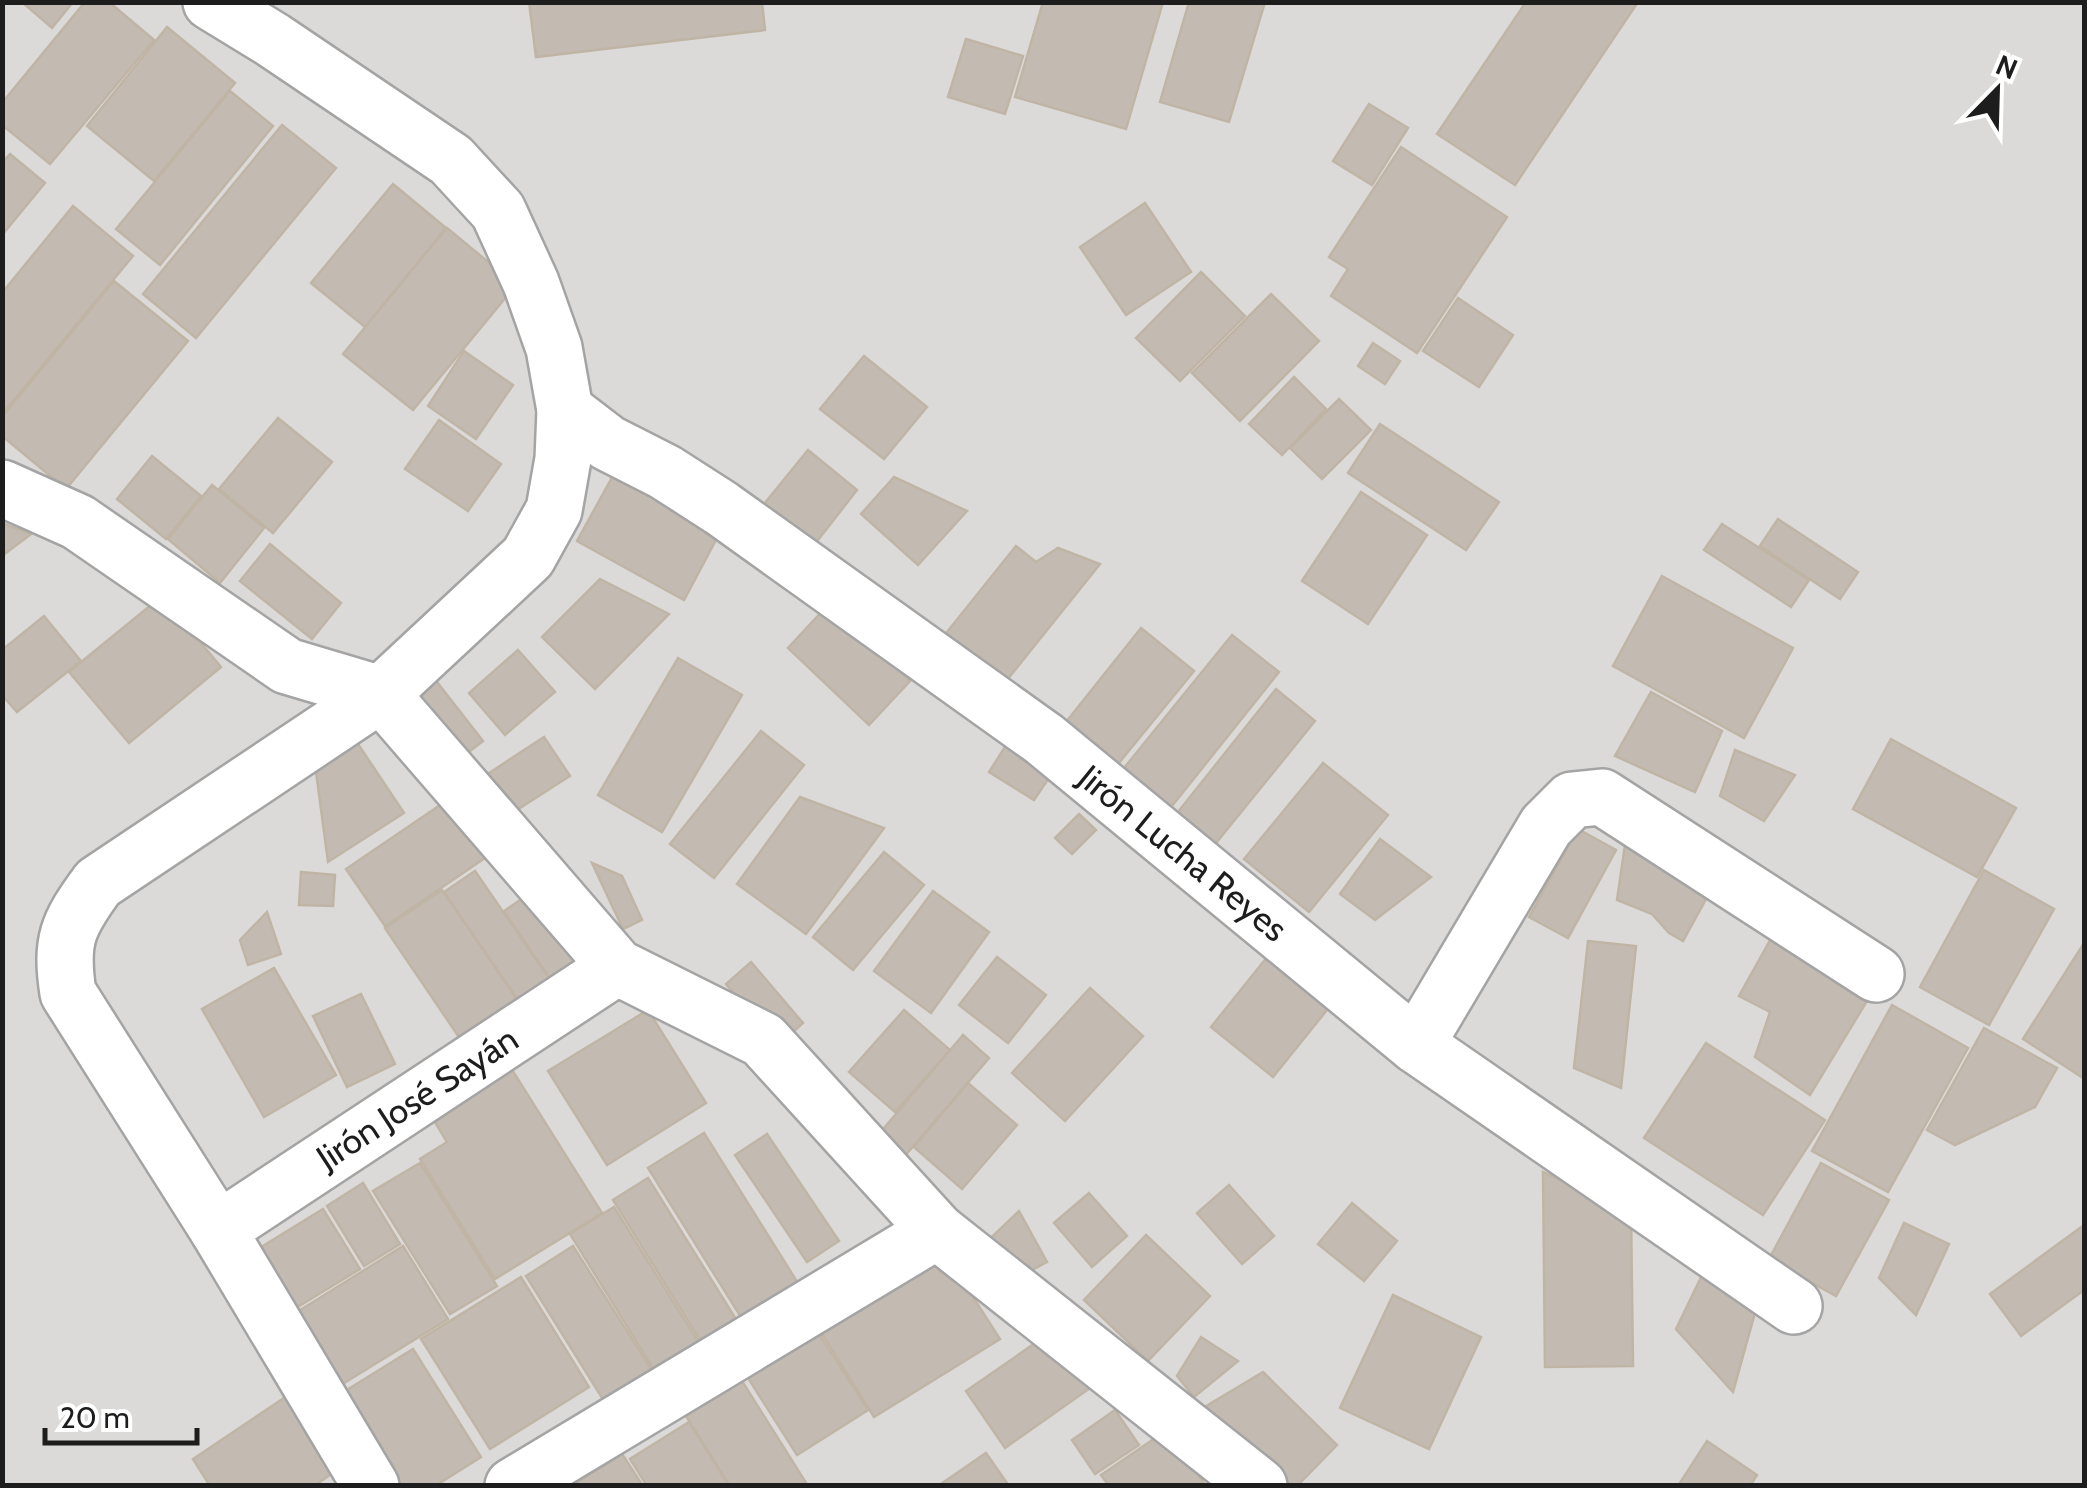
<svg xmlns="http://www.w3.org/2000/svg" width="2087" height="1488" font-family="Cabin,sans-serif">
<style>
.residential{fill:#dbdad9}
.building{fill:#c3bbb2;stroke:#c0b5a5;stroke-width:2.5}
.lines{fill:none;stroke-linecap:round;stroke-linejoin:round}
.street-casing{stroke:#a4a4a4;stroke-width:60}
.street{stroke:#fff;stroke-width:55}
.labels{text-anchor:middle;dominant-baseline:central;stroke-width:9;stroke-linejoin:round;paint-order:stroke}
.street-label{font-size:35px;fill:#1d1d1d;stroke:#fff}
</style>
<rect width="100%" height="100%" fill="#eeece2"/>
<rect class="residential" x="3" y="3" width="2081" height="1482"/>
<g class="building">
<polygon points="22,2 73,2 52,28"/>
<polygon points="85,2 109,2 154,40 50,164 2,125 2,103"/>
<polygon points="529,2 762,2 765,30 536,57"/>
<polygon points="1043,2 1163,2 1126,129 1015,97"/>
<polygon points="1189,2 1265,2 1229,122 1160,102"/>
<polygon points="1526,2 1638,2 1515,185 1437,134"/>
<polygon points="167,27 235,83 154,181 87,126"/>
<polygon points="966,39 1023,56 1005,114 948,97"/>
<polygon points="230,91 273,126 160,265 116,229"/>
<polygon points="1369,104 1408,128 1372,185 1333,161"/>
<polygon points="282,125 336,168 196,338 143,294"/>
<polygon points="1401,147 1507,217 1417,353 1331,296 1348,269 1329,257"/>
<polygon points="10,154 45,183 2,235 2,163"/>
<polygon points="393,184 446,228 365,327 311,283"/>
<polygon points="1145,203 1191,272 1126,315 1080,247"/>
<polygon points="73,206 133,256 3,413 2,293"/>
<polygon points="447,228 516,285 413,410 343,354"/>
<polygon points="1201,272 1245,316 1180,381 1136,338"/>
<polygon points="114,281 188,341 66,489 2,436 2,417"/>
<polygon points="1271,294 1319,341 1240,421 1192,373"/>
<polygon points="1458,298 1513,335 1479,387 1423,351"/>
<polygon points="1373,343 1400,361 1385,384 1358,366"/>
<polygon points="464,351 513,385 476,439 428,406"/>
<polygon points="864,356 927,407 884,459 820,409"/>
<polygon points="1294,377 1326,409 1282,455 1249,424"/>
<polygon points="1339,399 1371,430 1322,479 1290,448"/>
<polygon points="278,418 332,462 273,533 219,489"/>
<polygon points="439,420 501,464 468,511 405,469"/>
<polygon points="1380,424 1499,502 1466,550 1348,473"/>
<polygon points="808,450 857,490 811,549 760,509"/>
<polygon points="152,456 201,496 166,539 117,499"/>
<polygon points="620,463 726,521 684,600 577,541"/>
<polygon points="894,477 967,511 918,565 861,514"/>
<polygon points="212,485 264,528 220,583 168,539"/>
<polygon points="1361,492 1427,535 1368,624 1302,581"/>
<polygon points="1778,519 1858,572 1840,599 1760,546"/>
<polygon points="2,523 31,534 2,556"/>
<polygon points="1722,524 1809,580 1791,607 1704,550"/>
<polygon points="270,544 341,603 312,639 240,581"/>
<polygon points="1016,546 1036,562 1058,548 1100,564 995,695 935,647"/>
<polygon points="1662,576 1793,648 1744,738 1613,666"/>
<polygon points="600,579 669,614 595,689 542,637"/>
<polygon points="162,596 221,667 129,743 69,672"/>
<polygon points="829,604 910,681 869,725 788,648"/>
<polygon points="44,616 81,661 17,712 2,695 2,650"/>
<polygon points="1141,628 1194,671 1114,769 1062,727"/>
<polygon points="1232,635 1279,672 1168,811 1120,773"/>
<polygon points="518,650 555,692 505,735 469,693"/>
<polygon points="678,658 742,695 662,832 598,795"/>
<polygon points="437,682 483,741 457,761 404,692"/>
<polygon points="1276,689 1315,721 1212,848 1174,817"/>
<polygon points="1651,692 1722,731 1695,792 1615,756"/>
<polygon points="761,731 804,765 714,878 670,844"/>
<polygon points="544,737 570,776 509,815 483,777"/>
<polygon points="354,738 404,813 328,862 315,764"/>
<polygon points="1010,739 1055,769 1034,800 989,772"/>
<polygon points="1891,739 2016,808 1977,877 1853,809"/>
<polygon points="1735,750 1795,775 1764,821 1720,796"/>
<polygon points="1323,763 1388,815 1309,912 1244,859"/>
<polygon points="452,797 491,854 385,926 346,869"/>
<polygon points="800,797 884,828 806,934 737,884"/>
<polygon points="1079,814 1096,830 1072,854 1055,838"/>
<polygon points="1578,829 1616,850 1568,938 1529,917"/>
<polygon points="1627,831 1717,879 1683,941 1669,933 1652,914 1617,900"/>
<polygon points="1380,839 1431,877 1375,920 1340,894"/>
<polygon points="884,852 924,885 853,970 813,937"/>
<polygon points="592,863 622,876 642,920 623,929"/>
<polygon points="1984,870 2054,909 1989,1025 1920,987"/>
<polygon points="475,871 556,989 525,1010 444,892"/>
<polygon points="301,872 335,875 333,906 299,905"/>
<polygon points="538,888 584,955 549,977 504,911"/>
<polygon points="442,890 524,1010 467,1049 385,928"/>
<polygon points="933,891 989,932 931,1013 874,971"/>
<polygon points="267,912 281,954 248,965 240,940"/>
<polygon points="1773,935 1873,991 1810,1095 1755,1057 1770,1012 1739,996"/>
<polygon points="1588,941 1636,946 1621,1088 1574,1068"/>
<polygon points="2084,943 2084,1076 2083,1078 2023,1039"/>
<polygon points="1268,956 1331,1005 1273,1077 1211,1027"/>
<polygon points="997,957 1046,995 1008,1043 959,1005"/>
<polygon points="751,962 803,1023 779,1045 726,984"/>
<polygon points="274,968 336,1075 264,1117 202,1009"/>
<polygon points="1090,988 1143,1036 1065,1121 1012,1073"/>
<polygon points="361,994 395,1064 347,1087 313,1016"/>
<polygon points="1892,1005 1968,1048 1888,1192 1812,1151"/>
<polygon points="648,1010 706,1103 607,1165 548,1071"/>
<polygon points="904,1010 950,1050 895,1112 849,1072"/>
<polygon points="1984,1028 2057,1068 2035,1107 1955,1145 1927,1130"/>
<polygon points="963,1035 989,1058 904,1157 878,1135"/>
<polygon points="1706,1043 1825,1120 1763,1215 1644,1138"/>
<polygon points="509,1065 602,1213 495,1279 420,1159 447,1142 430,1114"/>
<polygon points="968,1083 1017,1125 962,1189 914,1147"/>
<polygon points="704,1133 801,1288 744,1322 648,1168"/>
<polygon points="767,1134 839,1241 807,1262 735,1155"/>
<polygon points="420,1163 497,1286 450,1314 373,1191"/>
<polygon points="1821,1163 1889,1200 1836,1296 1769,1259"/>
<polygon points="1543,1172 1631,1211 1633,1366 1545,1367"/>
<polygon points="648,1178 739,1324 703,1345 613,1200"/>
<polygon points="363,1183 400,1244 364,1266 327,1206"/>
<polygon points="1229,1185 1274,1236 1242,1264 1197,1213"/>
<polygon points="1089,1193 1127,1236 1092,1267 1054,1223"/>
<polygon points="1352,1203 1397,1241 1364,1281 1318,1244"/>
<polygon points="614,1207 699,1343 654,1370 570,1234"/>
<polygon points="323,1209 360,1269 286,1314 250,1254"/>
<polygon points="1019,1211 1047,1262 1015,1279 975,1253"/>
<polygon points="1904,1223 1949,1244 1916,1315 1879,1278"/>
<polygon points="2084,1225 2084,1290 2021,1336 1990,1294"/>
<polygon points="1146,1235 1210,1296 1148,1361 1084,1300"/>
<polygon points="403,1246 448,1319 331,1391 286,1319"/>
<polygon points="573,1246 653,1372 604,1401 526,1276"/>
<polygon points="946,1255 1000,1339 874,1417 822,1334"/>
<polygon points="1707,1265 1758,1302 1733,1392 1676,1329"/>
<polygon points="521,1277 589,1387 490,1449 421,1339"/>
<polygon points="1393,1295 1481,1337 1429,1449 1340,1408"/>
<polygon points="1054,1330 1093,1386 1005,1448 966,1391"/>
<polygon points="819,1334 868,1410 797,1455 748,1378"/>
<polygon points="1201,1337 1238,1361 1194,1397 1177,1376"/>
<polygon points="413,1349 481,1457 435,1486 395,1486 339,1395"/>
<polygon points="1263,1372 1337,1445 1297,1486 1275,1486 1198,1411"/>
<polygon points="742,1381 808,1486 730,1486 686,1416"/>
<polygon points="290,1394 340,1468 314,1486 210,1486 193,1459"/>
<polygon points="1115,1410 1139,1445 1095,1474 1072,1440"/>
<polygon points="689,1422 729,1486 647,1486 630,1459"/>
<polygon points="1167,1430 1206,1486 1109,1486 1101,1475"/>
<polygon points="1707,1441 1757,1475 1750,1486 1678,1486"/>
<polygon points="986,1453 1009,1486 938,1486"/>
<polygon points="622,1454 643,1486 572,1486"/>
</g>
<g class="lines">
<g class="street-casing">
<g id="street">
<path d="M211,2l62,38 178,120 47,51 33,72 23,65 11,62 -2,49 -9,51 -26,47 -147,137 -283,189c-31,42 -38,58 -30,110l150,237 153,256"/>
<polyline points="565,410 608,443 665,472 721,508 1044,739 1416,1045 1794,1306"/>
<polyline points="2,488 78,522 287,666 381,694"/>
<polyline points="381,694 617,967 763,1040 937,1231 1259,1486"/>
<polyline points="1416,1045 1546,826 1572,800 1602,797 1876,974"/>
<polyline points="218,1230 617,967"/>
<polyline points="513,1486 937,1231"/>
</g>
</g>
<use href="#street" class="street"/>
</g>
<g class="labels">
<g class="street-label">
<text transform="translate(1183 853) rotate(39)">Jirón Lucha Reyes</text>
<text transform="translate(417 1098) rotate(-33)">Jirón José Sayán</text>
</g>
</g>
<rect width="2087" height="1488" fill="none" stroke="#1d1d1d" stroke-width="10"/>
<g transform="translate(1997 90) rotate(23)" stroke="#ffffff" stroke-width="8" paint-order="stroke">
<path d="M0-8L18 38L0 25L-18 38Z" fill="#1d1d1d"/>
<text y="-15" font-size="28" font-weight="bold" text-anchor="middle" fill="#1d1d1d">N</text>
</g>
<path d="M45 1428v15h152v-15" fill="none" stroke="#1d1d1d" stroke-width="5"/>
<text x="60" y="1428" font-size="30" fill="#1d1d1d" stroke="#ffffff" stroke-width="8" paint-order="stroke">20 m</text>
</svg>
